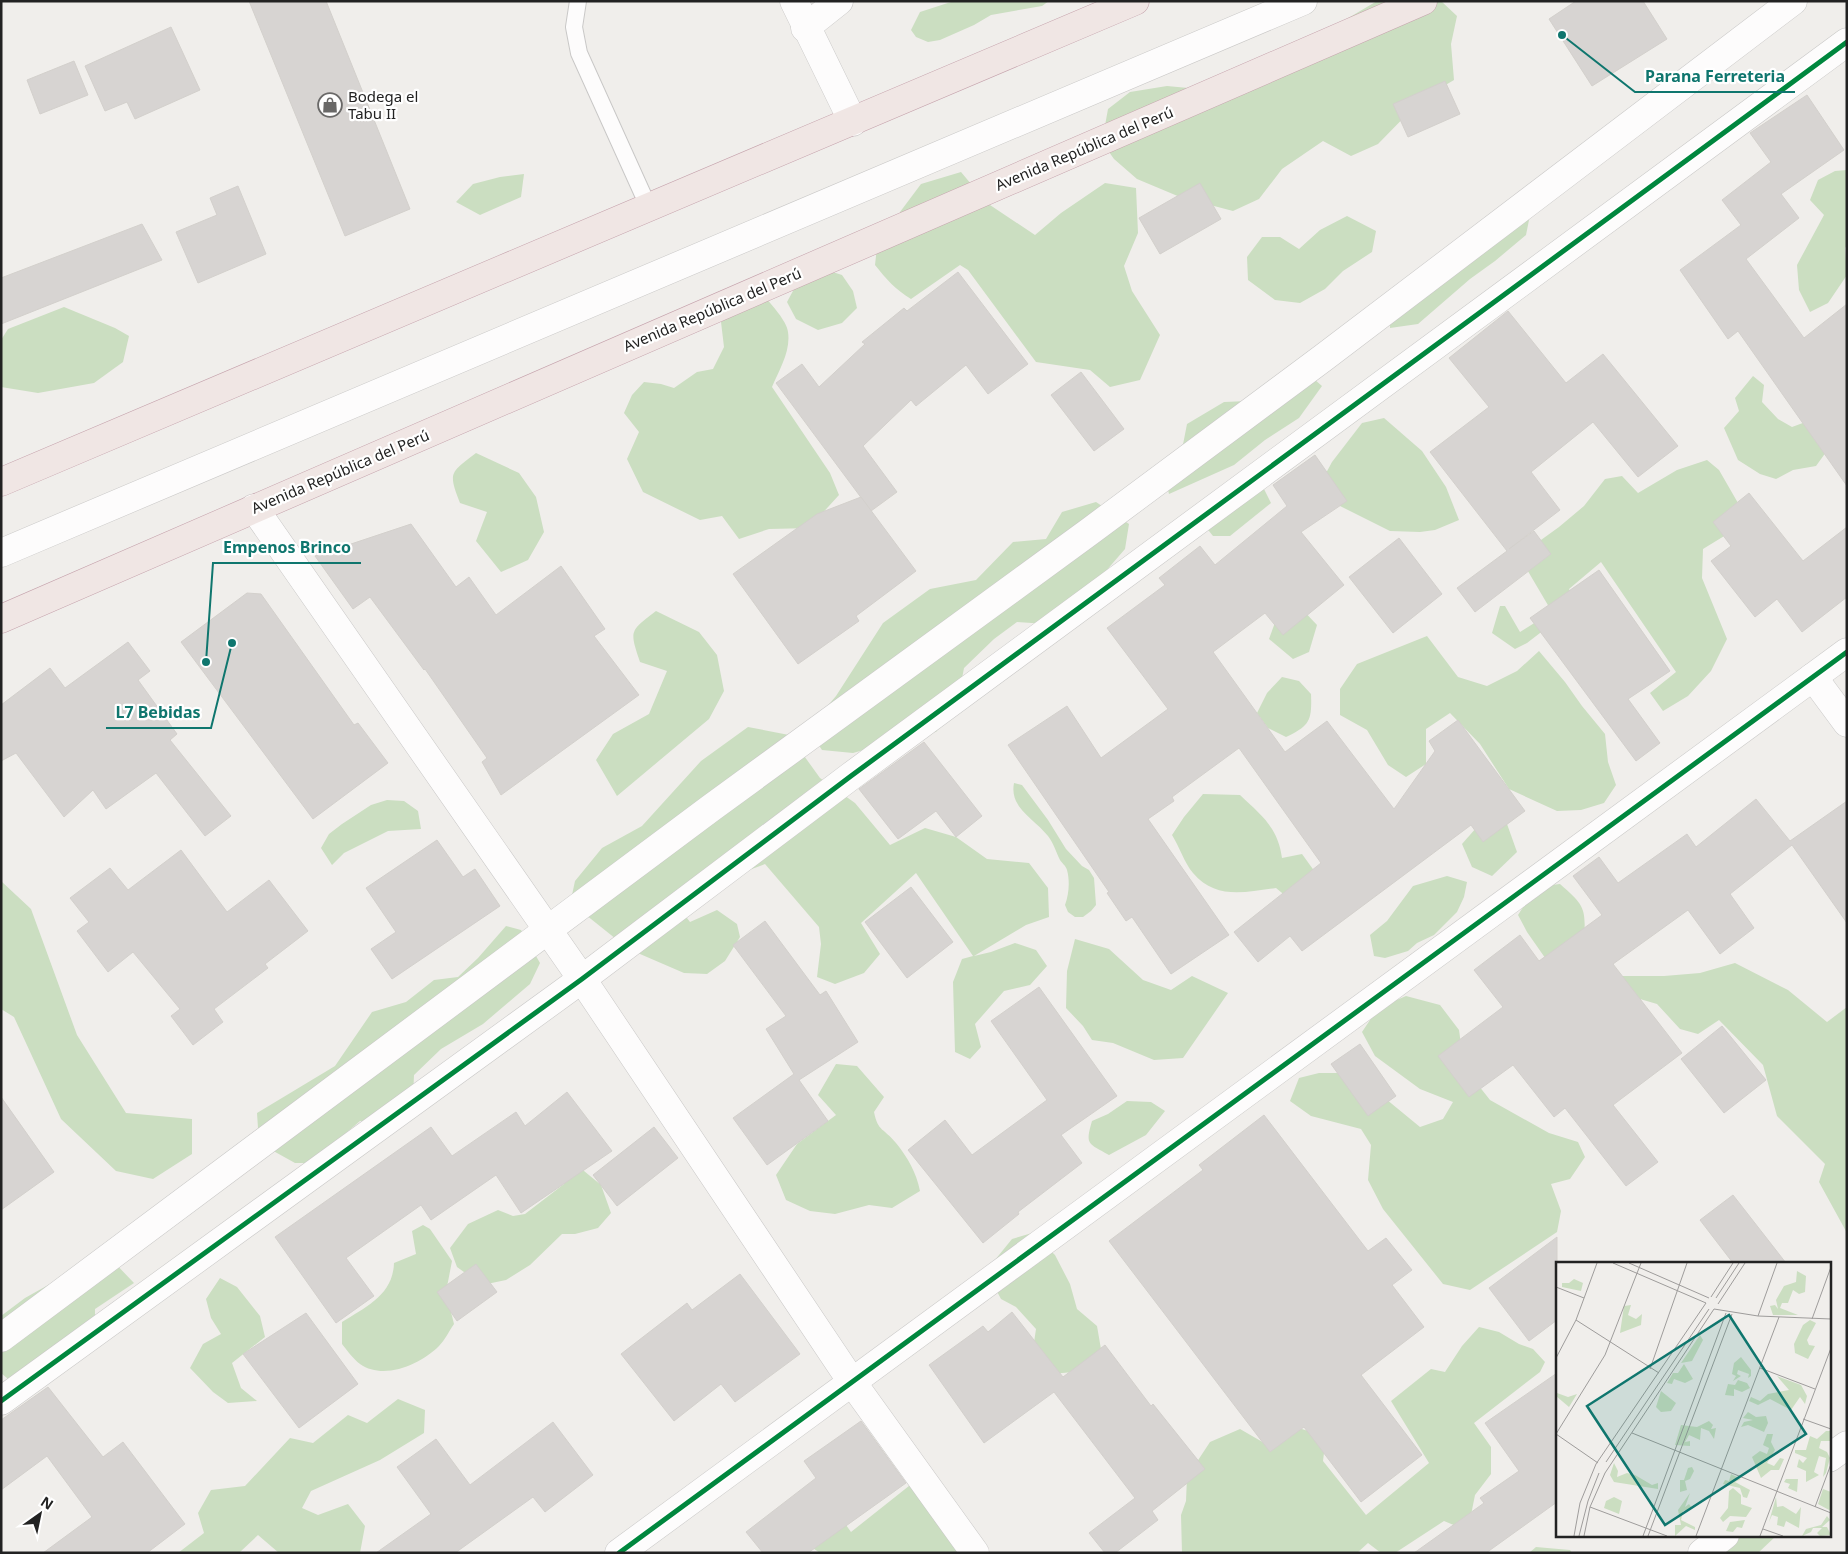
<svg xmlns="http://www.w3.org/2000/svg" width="1848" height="1554" font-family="'Noto Sans',sans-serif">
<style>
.forest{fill:#cbdec1}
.building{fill:#d7d4d2;stroke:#d3d0cc}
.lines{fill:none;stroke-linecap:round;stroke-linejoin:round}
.service-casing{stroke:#c9c8c7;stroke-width:18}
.minor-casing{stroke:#c9c8c7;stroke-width:29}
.tertiary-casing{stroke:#c9c8c7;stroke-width:29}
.trunk-casing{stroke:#c5a2ac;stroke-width:29}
.service{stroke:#fdfcfc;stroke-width:16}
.minor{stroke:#fdfcfc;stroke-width:28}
.tertiary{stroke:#fdfcfc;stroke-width:28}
.trunk{stroke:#f0e6e4;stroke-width:28}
.cycleway-casing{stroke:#fff;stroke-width:8}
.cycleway{stroke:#00873e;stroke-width:5}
.labels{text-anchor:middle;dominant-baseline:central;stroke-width:4.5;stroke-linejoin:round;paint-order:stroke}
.poi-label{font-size:15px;fill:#222;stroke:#fff;text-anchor:start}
.street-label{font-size:15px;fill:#222;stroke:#fff}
.inset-road{fill:none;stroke:#9e9c9b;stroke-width:1}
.view{fill:#0f766e;fill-opacity:0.15;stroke:#0f766e;stroke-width:2.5}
.inset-edge{fill:none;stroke:#222;stroke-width:2.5}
.leader{fill:none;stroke:#0f766e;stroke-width:2}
.callout-dot{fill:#0f766e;stroke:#fff;stroke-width:2}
.callout-label{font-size:16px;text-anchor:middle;font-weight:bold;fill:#0f766e;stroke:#fff;stroke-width:4.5;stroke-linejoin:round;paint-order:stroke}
</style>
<rect width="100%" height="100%" fill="#f0eeeb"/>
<g class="forest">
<polygon points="954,1 1049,1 1042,6 991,15 974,25 940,40 928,42 916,37 911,30 920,12"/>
<polygon points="1377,1 1441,1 1457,16 1451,44 1454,80 1422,99 1378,144 1351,156 1323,141 1282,169 1259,199 1233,211 1180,197 1137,179 1114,159 1102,142 1108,109 1130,92 1167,86 1199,89 1222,104 1234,83 1318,36"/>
<polygon points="1847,170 1847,245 1845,248 1847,275 1828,303 1810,312 1799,290 1797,265 1824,215 1810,200 1818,180 1835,171"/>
<path d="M961,172l26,31 48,32 26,-22 44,-30 31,5 2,45 -14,33 8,25 28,44 -20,45 -30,7 -20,-17 -54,-8 -68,-92 -8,-5 -49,34c-15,-9 -25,-20 -36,-34l2,-18 21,-24 2,-11 21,-28z"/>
<polygon points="524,174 521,197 480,215 456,202 473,184 500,177"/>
<polygon points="1530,215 1526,235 1495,261 1470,279 1418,324 1390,328 1390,308"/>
<polygon points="1347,216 1376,231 1372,252 1343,271 1325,289 1300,303 1275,300 1248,280 1247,257 1262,237 1280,237 1299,249 1320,230"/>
<polygon points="820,268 842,275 853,291 857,308 842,323 818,330 796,319 787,302 800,278"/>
<path d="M764,296c7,8 23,25 24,36 3,19 -9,38 -16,55l58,86 9,22 -21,23 -6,10 -43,1 -30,10 -17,-23 -22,4 -57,-28 -16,-33 12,-27 -15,-19 8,-18 12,-13 17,2 13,4 23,-16 16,-3 11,-22 -3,-25 24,-23z"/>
<polygon points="64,307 115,328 129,336 123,362 94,383 38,393 1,387 1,340 8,329"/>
<polygon points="1307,373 1322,386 1299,418 1265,440 1234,465 1169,494 1165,478 1179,465 1187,424 1224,402 1273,400"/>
<polygon points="1753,376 1764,385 1762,402 1778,419 1792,427 1811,420 1829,448 1816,466 1793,470 1776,479 1760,474 1738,460 1724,428 1739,411 1735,398"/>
<polygon points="1384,418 1422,451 1446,487 1459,520 1435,530 1420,532 1390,531 1340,506 1318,488 1332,462 1362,423"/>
<path d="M476,453l43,20 17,24 8,35 -16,28 -27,12 -25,-31 11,-29 -27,-9c-12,-31 -10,-30 16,-50z"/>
<polygon points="1707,460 1719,470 1738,503 1734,530 1703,549 1702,578 1727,639 1711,671 1688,696 1663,711 1650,693 1676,672 1601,562 1569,589 1592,632 1553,623 1527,643 1515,649 1492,633 1500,606 1505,606 1520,632 1552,612 1522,561 1534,545 1559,527 1584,506 1605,479 1622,476 1638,493 1677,470"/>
<polygon points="1259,479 1271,503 1230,536 1213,536 1205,526"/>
<polygon points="1096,502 1129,524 1125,549 1086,594 1047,624 1017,622 994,639 964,668 957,705 936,732 901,735 874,747 853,753 822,750 808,729 836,696 883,623 930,589 976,580 1013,542 1046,539 1062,512"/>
<polygon points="1299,606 1317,625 1309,652 1293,659 1269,639 1277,617"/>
<path d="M656,611l43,21 18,23 7,36 -15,28 -92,77 -21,-36 17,-26 36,-20 18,-43 -27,-9c-11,-32 -10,-31 16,-51z"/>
<polygon points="1427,636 1458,677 1487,686 1517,671 1539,651 1565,682 1582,706 1605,734 1608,762 1616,785 1604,803 1581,810 1557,811 1509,789 1480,744 1450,713 1426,729 1426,764 1406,777 1388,765 1367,730 1340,715 1340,689 1357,664"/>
<path d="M1282,677l17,4 12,13c1,26 -1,32 -25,43l-18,-9 -11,-15 10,-20z"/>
<polygon points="748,727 789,735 820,778 855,803 890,845 925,828 956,837 987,859 1029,863 1048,888 1049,917 1026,925 974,956 991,952 1015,943 1036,950 1047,966 1030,985 1004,991 975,1024 981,1047 970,1059 955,1052 953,982 962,959 973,956 916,873 861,923 880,954 864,973 835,984 817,977 821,944 819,927 765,864 733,876 681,910 690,922 717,910 737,924 740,937 725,961 707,974 684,973 640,954 616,939 581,911 572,895 575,881 602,848 642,826 701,761"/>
<path d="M1014,783l8,2 26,35 18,29 16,17 7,4 5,8 2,27 -5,6 -8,6h-8l-7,-5 -3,-7c4,-11 5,-24 2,-35 -1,-4 -5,-7 -7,-10 -4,-8 -6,-16 -12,-24 -13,-17 -39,-28 -34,-53z"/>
<path d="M1203,794l37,1c21,20 38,32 42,63l20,-4 26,36 -24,21 -28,-23c-31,4 -60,12 -83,-15 -8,-9 -14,-27 -21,-38l12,-18z"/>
<polygon points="387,800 404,801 418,811 421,829 388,831 344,853 332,865 321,848 329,834 342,824 371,805"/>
<polygon points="1484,819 1507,824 1517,852 1492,876 1472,867 1462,844"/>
<polygon points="1447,876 1467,882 1464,897 1457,912 1434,935 1417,943 1408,951 1385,958 1374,956 1370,935 1387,921 1413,886"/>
<polygon points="1,881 31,909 77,1035 126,1113 192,1119 192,1154 153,1179 116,1171 61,1119 14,1017 1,1009"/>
<path d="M1560,884c25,22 26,24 24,57l36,35h44l36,-3 35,-10 53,27 39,32 20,-15v226l-28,-51 6,-18 -48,-48 -14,-51 -44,-45 -21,14 -18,-5 -23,-25 -17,-5 -76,-14 -37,-53 -9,-17 18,-28z"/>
<polygon points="506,926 521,930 540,963 530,984 483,1024 441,1049 414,1075 413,1098 396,1120 360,1121 311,1163 295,1163 259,1143 257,1113 335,1066 372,1012 406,1002 434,980 458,977 478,958"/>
<polygon points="1075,939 1109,949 1143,980 1171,990 1192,976 1228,993 1183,1058 1154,1060 1113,1043 1092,1040 1083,1026 1066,1008 1067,971"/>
<polygon points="1406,996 1440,1005 1459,1030 1464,1067 1490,1100 1549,1133 1578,1142 1585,1157 1570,1179 1551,1184 1561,1211 1557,1232 1470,1290 1443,1284 1383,1209 1368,1180 1371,1145 1361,1129 1311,1116 1290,1101 1299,1078 1319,1073 1348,1073 1375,1090 1420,1127 1443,1119 1453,1102 1420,1089 1375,1056 1362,1032 1378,1008"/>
<path d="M836,1064l21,2 27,31 -10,15c4,20 10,16 22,31 12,15 20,29 24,48l-28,17 -23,-3 -34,9 -25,-3 -24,-11 -10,-25 21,-31 39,-29 -18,-20z"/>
<path d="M1127,1101l24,1 14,9 -19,24 -37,20c-21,-12 -24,-10 -17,-34l16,-7z"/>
<polygon points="578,1166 601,1185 611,1213 598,1228 575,1234 562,1234 530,1265 506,1280 482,1285 457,1267 450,1248 468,1224 498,1210 513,1216 525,1214 564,1184 560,1168"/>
<path d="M423,1225l7,4 22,32 -6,31 8,32c-5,7 -9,16 -15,22 -18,18 -55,35 -79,18 -7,-5 -13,-14 -18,-20v-22c24,-15 51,-27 52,-59l22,-9 -4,-23z"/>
<polygon points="1032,1233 1055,1255 1070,1284 1077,1309 1097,1326 1102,1355 1085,1371 1051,1374 1032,1356 1036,1329 1016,1307 1001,1299 986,1271 1012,1239"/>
<polygon points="110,1258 134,1283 95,1309 95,1335 14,1384 1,1373 1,1316 25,1298 73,1271"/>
<polygon points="220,1278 237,1287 260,1316 265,1337 232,1363 241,1388 257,1401 228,1403 213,1392 190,1368 203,1344 221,1334 211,1318 206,1299"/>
<polygon points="1479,1327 1499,1332 1519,1344 1533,1349 1545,1362 1540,1372 1474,1423 1491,1447 1491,1474 1475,1495 1470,1520 1461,1528 1444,1521 1395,1553 1381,1553 1368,1543 1357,1553 1182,1553 1181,1515 1186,1501 1187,1477 1210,1442 1240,1429 1273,1448 1299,1428 1326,1437 1323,1461 1366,1515 1429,1463 1391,1401 1431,1369 1445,1372 1462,1346"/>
<polygon points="398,1399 425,1410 424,1433 380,1460 311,1491 302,1508 318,1515 348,1504 365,1526 360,1553 279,1553 258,1535 239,1553 178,1553 204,1533 198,1513 211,1490 245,1486 290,1438 313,1443 348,1415 367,1423"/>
<polygon points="914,1482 964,1553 820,1553 810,1546 825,1496 851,1532"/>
<polygon points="1734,1535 1777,1535 1758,1553 1706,1553"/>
<polygon points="1536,1547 1570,1550 1572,1553 1529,1553"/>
</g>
<g class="building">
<polygon points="249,1 326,1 410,209 345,236"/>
<polygon points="1576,1 1643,1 1667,39 1592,86 1549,19"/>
<polygon points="171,27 200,90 135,119 127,102 105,111 85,66"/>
<polygon points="74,61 88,95 40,114 27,80"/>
<polygon points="1445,81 1460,114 1408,137 1393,104"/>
<polygon points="1807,95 1844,150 1781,194 1799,218 1746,259 1804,338 1847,304 1847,486 1738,331 1728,339 1680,270 1741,225 1722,200 1771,162 1750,133"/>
<polygon points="1200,183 1221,219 1160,254 1139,218"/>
<polygon points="238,186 266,254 198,283 176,232 217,215 210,198"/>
<polygon points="142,224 162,260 1,324 1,278"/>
<polygon points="958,272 1028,364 988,394 966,365 916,406 911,400 863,446 897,492 871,511 776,383 802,364 819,387 865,344 862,342 904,308 907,311"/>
<polygon points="1508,311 1566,383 1603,354 1678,446 1638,477 1593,422 1531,472 1560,510 1509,549 1534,531 1551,554 1475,612 1457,588 1507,551 1430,452 1489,407 1449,358"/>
<polygon points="1081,372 1124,429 1094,451 1051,395"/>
<polygon points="1315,455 1347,501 1301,532 1344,585 1283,635 1265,613 1213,652 1285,752 1327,721 1394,809 1435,751 1429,741 1458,720 1525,811 1483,842 1471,825 1302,951 1290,936 1258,962 1234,932 1321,863 1239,748 1172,797 1174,801 1148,819 1229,935 1171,974 1132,917 1126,921 1107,893 1109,892 1008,745 1067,706 1101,758 1168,709 1107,628 1165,585 1159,578 1200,546 1215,565 1287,506 1273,485"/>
<polygon points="1749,493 1803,561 1847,527 1847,597 1802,632 1777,599 1755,617 1711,561 1731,546 1713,522"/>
<polygon points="861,497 916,571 856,616 859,621 798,664 733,574 817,514"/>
<polygon points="411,524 456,587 469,577 496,615 561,566 605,629 594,636 639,695 501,795 482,762 487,758 425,669 424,670 370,597 353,609 315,556"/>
<polygon points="1399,538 1442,594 1393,633 1349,577"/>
<polygon points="1599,570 1670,671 1628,699 1660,743 1636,761 1530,618"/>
<polygon points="247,593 261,594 354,725 358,723 388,763 313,819 181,642"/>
<polygon points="128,642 150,671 138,680 177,734 170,740 231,816 205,836 156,773 106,809 93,790 64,817 16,753 1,761 1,705 50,668 65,688"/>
<polygon points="924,742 982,816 956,837 936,811 898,839 859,789"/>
<polygon points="1756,799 1790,841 1847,801 1847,923 1792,845 1730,894 1754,928 1720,954 1688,910 1613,964 1682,1053 1613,1105 1658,1162 1626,1186 1565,1108 1554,1117 1513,1065 1469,1097 1438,1056 1503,1007 1474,970 1520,935 1539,961 1602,915 1573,876 1599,857 1618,883 1687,834 1696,847"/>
<polygon points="437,840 463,877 475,869 500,906 392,979 371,949 396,932 366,888"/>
<polygon points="181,850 227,912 269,880 308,931 265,964 268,968 214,1009 223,1022 193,1045 171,1016 180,1009 133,952 108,972 77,931 89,922 70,898 110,868 128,890"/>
<polygon points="911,887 953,942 907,978 865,922"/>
<polygon points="765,921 820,995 826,991 858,1042 799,1080 828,1121 767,1165 733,1118 794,1074 766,1029 786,1016 733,945"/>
<polygon points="1039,987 1117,1096 1061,1135 1082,1163 1018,1212 1019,1214 983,1243 908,1150 945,1120 972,1155 1047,1100 991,1021"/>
<polygon points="1722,1026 1766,1080 1724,1113 1681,1059"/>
<polygon points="1360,1044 1396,1096 1368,1116 1331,1064"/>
<polygon points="567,1092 612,1151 521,1213 496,1175 431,1220 421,1205 346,1258 374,1296 336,1323 275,1237 431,1127 452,1156 516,1112 525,1126"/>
<polygon points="1,1097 54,1172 1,1210"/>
<polygon points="1264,1115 1368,1251 1386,1238 1412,1270 1392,1285 1424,1327 1361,1375 1422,1455 1361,1502 1304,1427 1270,1452 1109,1241 1203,1170 1199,1165"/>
<polygon points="654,1127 678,1158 617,1206 593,1175"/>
<polygon points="1733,1195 1786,1263 1733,1263 1700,1220"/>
<polygon points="1557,1237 1557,1320 1529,1341 1489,1288"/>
<polygon points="476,1264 497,1292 457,1321 437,1292"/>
<polygon points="740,1274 800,1354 735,1402 721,1384 674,1421 621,1354 687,1303 692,1310"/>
<polygon points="1012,1312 1063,1377 1105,1345 1151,1406 1153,1404 1205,1469 1152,1511 1158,1520 1115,1553 1105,1553 1089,1533 1135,1498 1054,1392 984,1443 929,1365 983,1326 988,1332"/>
<polygon points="306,1313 358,1384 299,1428 243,1354"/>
<polygon points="1557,1373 1557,1502 1486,1553 1414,1553 1484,1503 1480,1498 1519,1471 1485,1423"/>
<polygon points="48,1387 103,1457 123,1442 185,1524 147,1553 43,1553 92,1517 47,1456 1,1490 1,1420"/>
<polygon points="861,1421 906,1483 808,1553 763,1553 746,1532 816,1478 804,1461"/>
<polygon points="553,1422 593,1475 545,1512 533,1497 455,1553 376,1553 431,1514 397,1467 436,1439 470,1485"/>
</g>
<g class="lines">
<g class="service-casing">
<polyline id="service" points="578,1 574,27 579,53 649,208"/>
</g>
<g class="minor-casing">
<g id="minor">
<polyline points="794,1 853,122"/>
<polyline points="805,28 839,1"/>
<polyline points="254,508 582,979 852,1382 975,1553"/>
<polyline points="1813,677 1847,723"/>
<polyline points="1,1338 711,808 1089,532 1323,358 1793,1"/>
<polyline points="1,1401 582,979 851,776 1847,42"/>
<polyline points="1829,1458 1847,1445"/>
<polyline points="619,1553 1847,652"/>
<polyline points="1702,1553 1725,1535"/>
</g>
</g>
<g class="tertiary-casing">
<polyline id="tertiary" points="1,553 1303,1"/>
</g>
<g class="trunk-casing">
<g id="trunk">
<polyline points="1,482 1135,1"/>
<polyline points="1,619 1423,1"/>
</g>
</g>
<use href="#service" class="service"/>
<use href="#minor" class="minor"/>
<use href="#tertiary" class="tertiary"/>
<use href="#trunk" class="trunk"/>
<g class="cycleway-casing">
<g id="cycleway">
<polyline points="1,1401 582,979 851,776 1847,42"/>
<polyline points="619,1553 1847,652"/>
</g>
</g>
<use href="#cycleway" class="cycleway"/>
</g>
<defs>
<g id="shop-ring" transform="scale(1.25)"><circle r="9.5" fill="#fff" stroke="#6a6968" stroke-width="1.5"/><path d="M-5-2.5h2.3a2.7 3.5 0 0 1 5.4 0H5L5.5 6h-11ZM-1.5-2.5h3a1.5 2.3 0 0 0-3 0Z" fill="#6a6968"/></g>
</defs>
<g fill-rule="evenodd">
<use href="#shop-ring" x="330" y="105"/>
</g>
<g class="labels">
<g class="poi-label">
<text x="348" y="96">Bodega el<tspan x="348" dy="17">Tabu II</tspan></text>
</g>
<g class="street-label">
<text transform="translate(1084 148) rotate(-23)">Avenida República del Perú</text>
<text transform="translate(712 309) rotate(-23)">Avenida República del Perú</text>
<text transform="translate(340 471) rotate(-23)">Avenida República del Perú</text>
</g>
</g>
<g transform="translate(1556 1262)">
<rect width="275" height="275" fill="#f0eeeb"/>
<path d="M241,9l9,5 -1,16 -6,2 -6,-4 -5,13h-6l-2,5 18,7h-25l-3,-9 5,-1 3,4 -2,-9 8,-14 12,-4zM18,17l9,4 -2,8 -19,-4v-4h7zM75,43l-3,10 8,4 6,-5 -1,11 -21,8 4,-27zM254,58l6,3 -9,17 2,5 6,1 -7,13 -13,-6 -1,-9 9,-19zM144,73l3,5 -11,21 -11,2zM185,95l10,13v6l-3,2 1,-4 -11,-4 -1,4 4,2 -8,5 3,-5 -4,-2 2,-11zM128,102l9,15 -8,4 -11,-4 -2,5 -5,-1 6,-10h5zM221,114l24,9 6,11 -2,8 -5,-7 -9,13 -21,-11 -12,6 -9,-4 2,-4 9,4 8,-7 21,-4zM182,118l9,3 3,5 -8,4 -8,-3v7l-9,-1 3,-11 7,1zM0,126l1,5 11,4 9,-3 -8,13 -13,-11zM105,129l15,12 -5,8 -10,1 -5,-5zM192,150l8,5 10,-1 2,7 -4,9 -16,-7 -7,2 3,-5 9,-2 -10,-2zM153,159l4,4 -2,4 5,-1 -2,11 -5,-8 -8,-3 -1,12 -11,-5 -4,7 5,-1v5l-15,-1 6,-20 16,2zM270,169h4l1,10h-10l-2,7 8,4 3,6 -4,15 -3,4 3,-19 -7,-2 -5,16 5,3 -13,7v-11l-9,-4 2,-8 4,4 4,-5 -12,-5v-3h11l4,-14 7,3zM211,172h6l-2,8 4,8 -8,13 7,3 6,-8 4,1 -5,11h-8l-10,8 -9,-21 8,-6 7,3 2,-6 -6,-3zM58,201l4,8 -1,6 10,-4 8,2 17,10 6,-2v6l-44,-7 -4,-7zM136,205l2,4 -4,8 -5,2 2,9 -7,2v-12h4l4,-12zM175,212l10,5 -6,3 15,8 -3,8 -4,-1 -3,-9 -17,-4 2,-4 4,1zM230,217h12l-1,13 -9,-4 2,-4 -6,-2zM177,226l8,7v9l11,4 -6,9 -16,-1 -7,6 -3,-4 8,-10 1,-17zM267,227l8,3v19l-13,-7zM134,231l-5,14 4,-3 3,4 -9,3 -2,9 14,7v3l-9,-4 -11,10v-11h6l-3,-15zM58,235l8,4 -3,13 -15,-6 2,-7zM220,235l1,10 6,-1 13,8 5,-7 -2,21 -13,-7 -2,6 -7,-2 1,-8 -6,-2 -3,7zM271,254l3,4 -8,7h5l4,8 -11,1 -3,-3 5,-5h-9l-2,4 -9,4 4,-7 15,-4zM189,258l-3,8 -5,-1 -4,5 -7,-1 4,-9z" fill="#cbdec1"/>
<path class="inset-road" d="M57,1l93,40M73,1l80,35M0,25l28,11M155,35l22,-34M160,36l23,-35M162,42l27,-41M158,47l44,7 73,3M202,54l19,-53M256,57l19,-52M20,58l83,53M0,96l20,-38 21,-57M204,106l55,21M94,107l37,-106M247,157l28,10M76,171l199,80M50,200l103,-153M42,201l-42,-29 49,-79 36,-92M34,245l77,29M259,245l16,-43M207,267l20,7M18,274l6,-33 16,-39 110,-161M23,274l9,-35 11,-28M28,274l6,-29 15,-34 109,-164M87,274l83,-223M92,274l84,-222M140,274l83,-219M204,274l71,-188"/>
<path class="view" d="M173,53l77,119 -141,91 -78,-119z"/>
<rect width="275" height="275" class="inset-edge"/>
</g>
<path class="leader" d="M1562 35L1635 92H1795M206 662L213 563H361M232 643L211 728H106"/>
<g class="callout-dot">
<circle cx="1562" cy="35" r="5"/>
<circle cx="206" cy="662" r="5"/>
<circle cx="232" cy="643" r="5"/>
</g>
<g class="callout-label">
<text x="1715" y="82">Parana Ferreteria</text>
<text x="287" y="553">Empenos Brinco</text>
<text x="158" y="718">L7 Bebidas</text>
</g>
<rect width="1848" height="1554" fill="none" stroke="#222222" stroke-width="5"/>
<g transform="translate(40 1514) rotate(33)" stroke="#ffffff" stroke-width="4" paint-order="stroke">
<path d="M0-4L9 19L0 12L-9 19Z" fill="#222222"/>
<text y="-8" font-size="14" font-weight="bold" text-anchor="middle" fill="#222222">N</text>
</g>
</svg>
